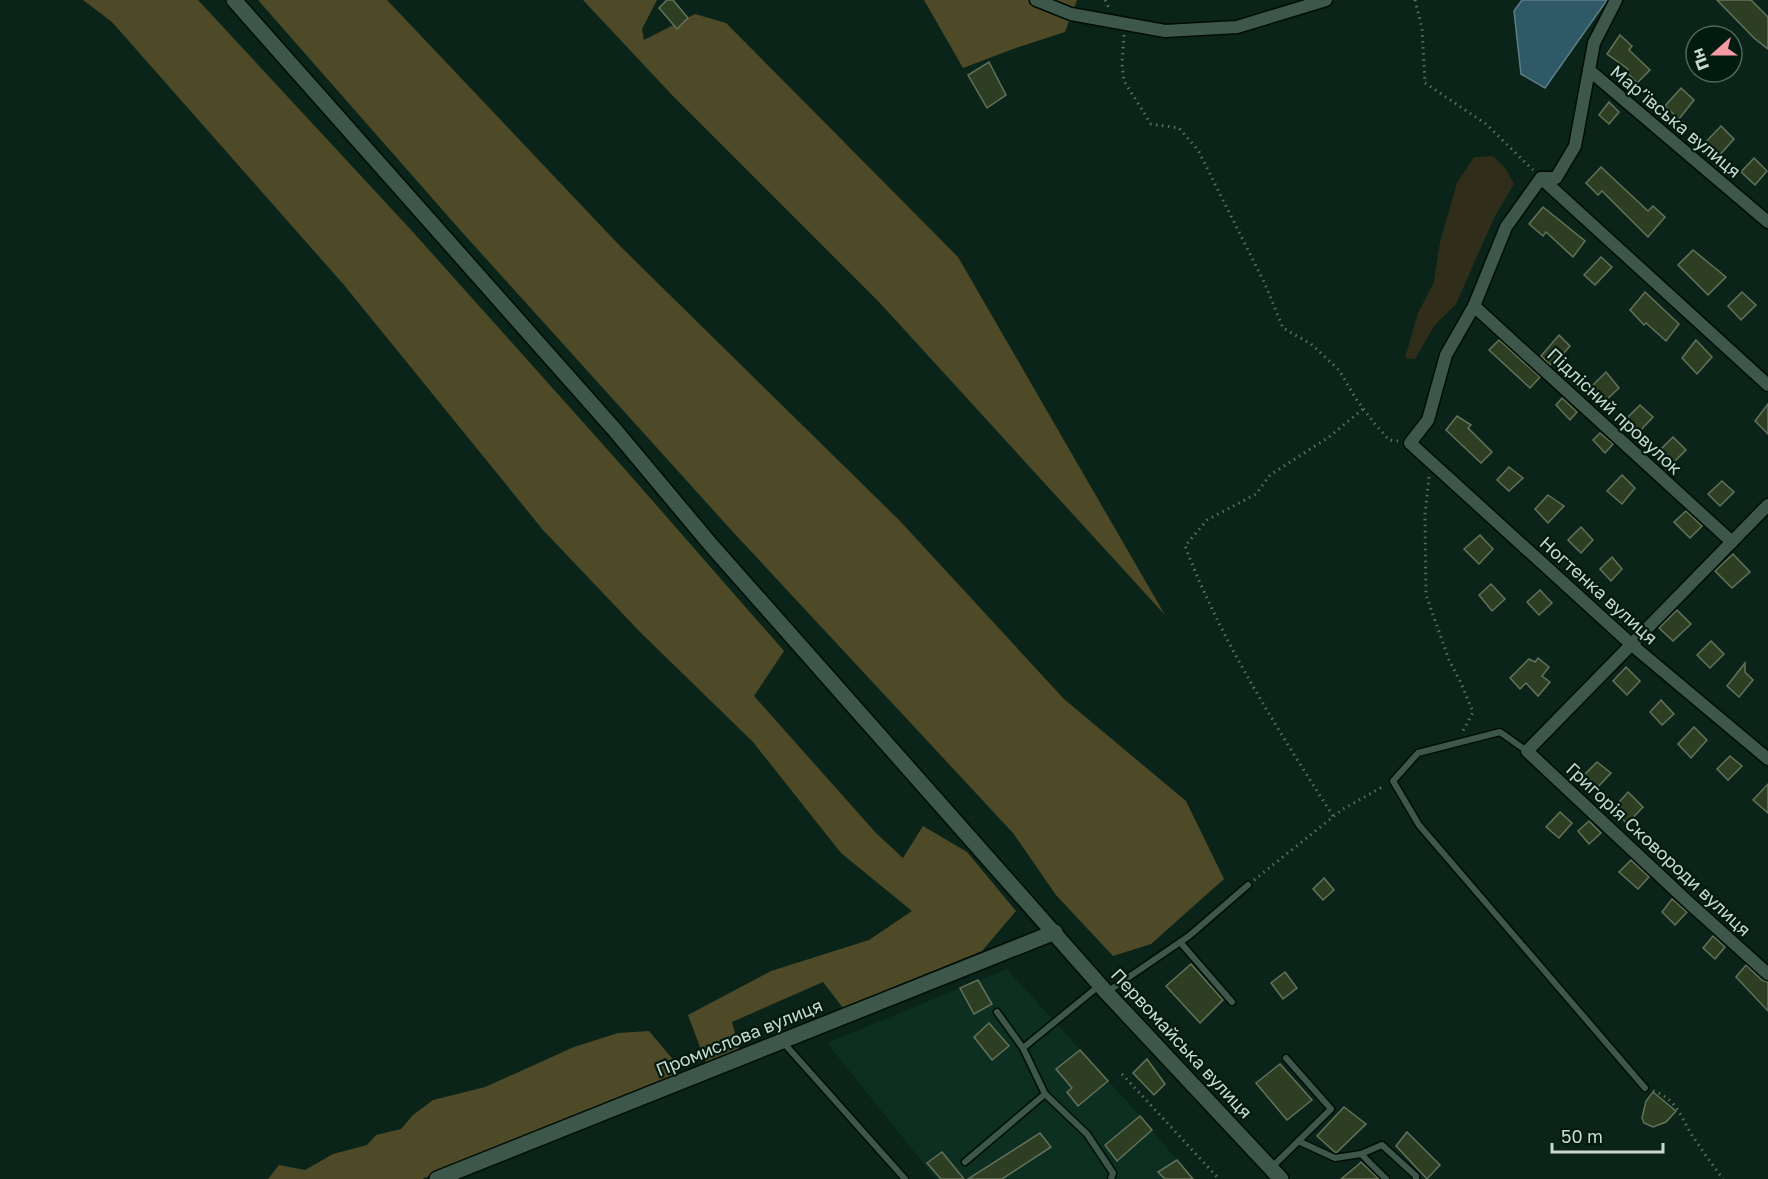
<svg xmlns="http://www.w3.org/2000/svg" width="1768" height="1179" font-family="'Golos Text',sans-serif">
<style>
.built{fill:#0c2f21}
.green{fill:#302e1a}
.forest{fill:#4e4a28}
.water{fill:#305968;stroke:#5e7f87;stroke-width:1.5}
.building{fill:#2e3e22;stroke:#64725b;stroke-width:1.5}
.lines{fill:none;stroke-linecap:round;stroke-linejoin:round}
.service-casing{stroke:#000d05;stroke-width:9}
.minor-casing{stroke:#000d05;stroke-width:15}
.tertiary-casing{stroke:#000d05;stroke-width:18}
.path{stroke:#596e65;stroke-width:3;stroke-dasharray:1.5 4.5;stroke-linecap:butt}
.service{stroke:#3d584b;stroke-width:6}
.minor{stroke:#3d584b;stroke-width:12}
.tertiary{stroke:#3d584b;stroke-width:15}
.labels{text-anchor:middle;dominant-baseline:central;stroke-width:4.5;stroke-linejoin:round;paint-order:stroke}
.street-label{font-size:18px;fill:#c9d8d0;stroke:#021b10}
</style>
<rect width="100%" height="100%" fill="#0a2419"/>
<polygon class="built" points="1007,969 1140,1116 1193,1179 936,1179 827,1043"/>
<polygon class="green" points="1493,156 1506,169 1514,184 1494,218 1456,304 1434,326 1415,359 1405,358 1418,313 1434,282 1440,242 1457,183 1474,157"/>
<g class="forest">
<polygon points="83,0 198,0 412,231 623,467 784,651 754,696 876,833 903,858 923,826 967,852 1016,911 982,951 843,1008 823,982 732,1022 740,1052 706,1063 688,1015 771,971 869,940 912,911 841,853 753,742 640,632 543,530 344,285 112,22"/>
<polygon points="258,0 387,0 620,246 900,521 1064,699 1186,801 1224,879 1151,944 1113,956 1056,895 1013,833 733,532 461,231"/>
<polygon points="583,0 657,0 642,29 644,40 695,14 726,23 958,257 1165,615 879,302 672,95"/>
<polygon points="924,0 1077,0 1065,32 1013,49 963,68"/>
<polygon points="649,1031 676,1063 673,1078 422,1179 268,1179 279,1165 305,1170 333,1154 367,1145 376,1135 401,1129 413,1115 433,1100 485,1087 574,1047 618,1033"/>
</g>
<polygon class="water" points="1522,0 1607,0 1545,88 1521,74 1514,11"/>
<g class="building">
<polygon points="667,0 673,0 688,18 677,29 659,8"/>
<polygon points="1717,0 1751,0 1768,17 1768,49 1754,38"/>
<polygon points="1620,35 1632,46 1629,50 1650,70 1637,83 1626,71 1628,69 1607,54"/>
<polygon points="989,62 1006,95 987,108 968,75"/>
<polygon points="1681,88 1694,100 1679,119 1665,106"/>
<polygon points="1609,102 1619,112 1609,124 1599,115"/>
<polygon points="1721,126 1734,139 1717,158 1702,146"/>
<polygon points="1754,158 1767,171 1755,185 1741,172"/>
<polygon points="1601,167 1648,211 1653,206 1665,217 1648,237 1602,191 1598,195 1586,183"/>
<polygon points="1543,207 1585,241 1573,257 1546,232 1543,236 1529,224"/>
<polygon points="1693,250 1726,277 1708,295 1678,265"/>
<polygon points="1601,257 1612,267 1595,285 1584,275"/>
<polygon points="1645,292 1679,324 1666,341 1646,323 1644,325 1630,310"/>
<polygon points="1742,292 1756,305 1741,320 1728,306"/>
<polygon points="1559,335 1570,346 1557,361 1555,359 1550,365 1541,356"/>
<polygon points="1499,340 1540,377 1530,388 1489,350"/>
<polygon points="1696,340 1712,357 1697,374 1682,358"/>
<polygon points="1606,372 1619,388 1604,402 1590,388"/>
<polygon points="1562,398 1577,412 1570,420 1556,405"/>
<polygon points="1768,404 1768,434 1755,421"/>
<polygon points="1640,405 1653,417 1638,433 1625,420"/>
<polygon points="1457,416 1471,425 1468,428 1492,452 1481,463 1446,430"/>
<polygon points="1600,433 1613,444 1605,453 1593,440"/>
<polygon points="1673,437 1686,450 1671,465 1658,452"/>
<polygon points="1509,467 1523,478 1509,491 1497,480"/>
<polygon points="1622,475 1635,488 1622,504 1607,491"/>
<polygon points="1722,481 1734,492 1720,506 1708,494"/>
<polygon points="1548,495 1564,506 1548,523 1535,509"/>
<polygon points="1686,511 1702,526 1690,538 1674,522"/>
<polygon points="1581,527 1593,540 1581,553 1568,540"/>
<polygon points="1480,535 1493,549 1479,564 1464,549"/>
<polygon points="1733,554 1750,572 1732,588 1715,571"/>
<polygon points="1612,557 1622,569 1611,581 1600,569"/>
<polygon points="1491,584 1505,599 1492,611 1479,595"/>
<polygon points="1540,590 1552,603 1539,615 1527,602"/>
<polygon points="1677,610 1691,624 1673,641 1659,628"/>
<polygon points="1711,641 1724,654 1710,668 1697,655"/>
<polygon points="1538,658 1549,667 1542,676 1550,682 1538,696 1526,683 1520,689 1510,678 1529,659 1535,662"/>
<polygon points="1745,663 1745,672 1753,680 1739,697 1727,686"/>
<polygon points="1626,667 1640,681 1627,695 1613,681"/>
<polygon points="1661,700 1674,714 1662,725 1650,712"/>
<polygon points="1694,727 1707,740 1691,758 1678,744"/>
<polygon points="1730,756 1742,766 1728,780 1717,769"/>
<polygon points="1597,762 1611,773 1597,788 1583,776"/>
<polygon points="1768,784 1768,813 1753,800"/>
<polygon points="1628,792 1643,807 1627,824 1613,809"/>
<polygon points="1560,812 1572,823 1559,838 1546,827"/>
<polygon points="1589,821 1601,833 1589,844 1578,831"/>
<polygon points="1631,860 1649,877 1638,889 1619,872"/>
<polygon points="1324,878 1334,890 1323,900 1313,889"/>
<polygon points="1672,899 1687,912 1675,925 1662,912"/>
<polygon points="1713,936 1725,947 1715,959 1703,948"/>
<polygon points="1191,964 1223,1000 1200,1023 1166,986"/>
<polygon points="1746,965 1762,980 1768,982 1768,1011 1736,977"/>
<polygon points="1285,972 1297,988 1283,999 1271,983"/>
<polygon points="978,980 992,1004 974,1014 960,988"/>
<polygon points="989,1023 1009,1046 992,1060 974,1037"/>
<polygon points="1080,1050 1108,1081 1078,1106 1067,1092 1072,1088 1056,1069"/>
<polygon points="1147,1059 1165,1084 1154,1095 1133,1073"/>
<polygon points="1280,1064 1312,1100 1287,1120 1256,1083"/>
<polygon points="1653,1092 1676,1111 1666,1122 1653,1127 1644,1123 1642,1118 1646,1101"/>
<polygon points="1344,1107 1366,1124 1336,1153 1317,1136"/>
<polygon points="1140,1116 1152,1130 1117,1161 1105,1145"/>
<polygon points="1407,1132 1440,1165 1427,1179 1396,1146"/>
<polygon points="1040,1133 1051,1147 1002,1179 968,1179"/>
<polygon points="942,1152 964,1179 941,1179 927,1163"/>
<polygon points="1177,1160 1193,1179 1165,1179 1158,1172"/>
<polygon points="1361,1162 1379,1179 1341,1179 1358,1165"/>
</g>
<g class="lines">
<g class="service-casing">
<g id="service">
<polyline points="1527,751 1500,732 1418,753 1393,781 1419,825 1645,1088"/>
<polyline points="1180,942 1232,1002"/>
<polyline points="1100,985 1023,1048 1045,1094 1087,1134 1113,1173 1111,1179"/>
<polyline points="1107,992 1189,936 1248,885"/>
<polyline points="997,1012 1023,1048"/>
<polyline points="782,1041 905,1179"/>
<polyline points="1298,1141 1335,1158 1361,1154 1382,1145 1416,1176 1416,1179"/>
<polyline points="1361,1154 1386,1179"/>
<polyline points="965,1162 1045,1094"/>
<polyline points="1272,1167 1331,1109 1286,1058"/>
</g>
</g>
<g class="minor-casing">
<g id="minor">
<polyline points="1036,0 1071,14 1165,31 1237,27 1326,0"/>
<polyline points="1616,0 1594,43 1575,146 1556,178 1541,178 1506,227 1474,306 1446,355 1428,420 1410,443 1632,645 1768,759"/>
<polyline points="1589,70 1768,222"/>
<polyline points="1541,178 1768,385"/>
<polyline points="1474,306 1732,542"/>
<polyline points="1768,505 1527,751 1688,902 1768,974"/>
</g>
</g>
<g class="tertiary-casing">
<g id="tertiary">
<polyline points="234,0 614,429 711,545 1107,993 1281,1179"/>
<polyline points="437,1179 1055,932"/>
</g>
</g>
<g class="path">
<polyline points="1105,0 1109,8"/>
<polyline points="1415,0 1422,28 1425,83 1486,124 1533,170"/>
<polyline points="1124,35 1122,64 1124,81 1151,124 1179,128 1198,150 1265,284 1283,328 1311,344 1339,370 1356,399 1375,424 1389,440 1399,441"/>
<polyline points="1429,477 1425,514 1426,595 1449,660 1461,683 1473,712 1463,731"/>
<path d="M1333,816c-55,-86 -112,-175 -148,-270l22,-26 49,-26 14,-19 59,-38 34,-28"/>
<polyline points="1254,880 1343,809 1384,786"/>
<polyline points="1122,1074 1219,1179"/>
<path d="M1653,1091c22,7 27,23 37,41 10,16 22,32 33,47"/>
</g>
<use href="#service" class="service"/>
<use href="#minor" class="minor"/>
<use href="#tertiary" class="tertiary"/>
</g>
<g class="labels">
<g class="street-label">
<text transform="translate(1676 121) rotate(40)">Мар’ївська вулиця</text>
<text transform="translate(1615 411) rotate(43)">Підлісний провулок</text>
<text transform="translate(1599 590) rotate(42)">Ногтенка вулиця</text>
<text transform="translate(1659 849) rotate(43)">Григорія Сковороди вулиця</text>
<text transform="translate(739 1037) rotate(-22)">Промислова вулиця</text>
<text transform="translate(1182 1043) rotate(47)">Первомайська вулиця</text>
</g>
</g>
<g transform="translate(1714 54) rotate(249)"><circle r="28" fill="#021b10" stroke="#52675d" stroke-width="1.5"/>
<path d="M0-4.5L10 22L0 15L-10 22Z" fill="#f49aa4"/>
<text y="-9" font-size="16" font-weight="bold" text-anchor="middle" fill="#c9d8d0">Пн</text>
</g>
<path d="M1552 1143v9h111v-9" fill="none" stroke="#c9d8d0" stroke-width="3"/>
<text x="1561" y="1143" font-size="18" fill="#c9d8d0" stroke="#021b10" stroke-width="4.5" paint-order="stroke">50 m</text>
</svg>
